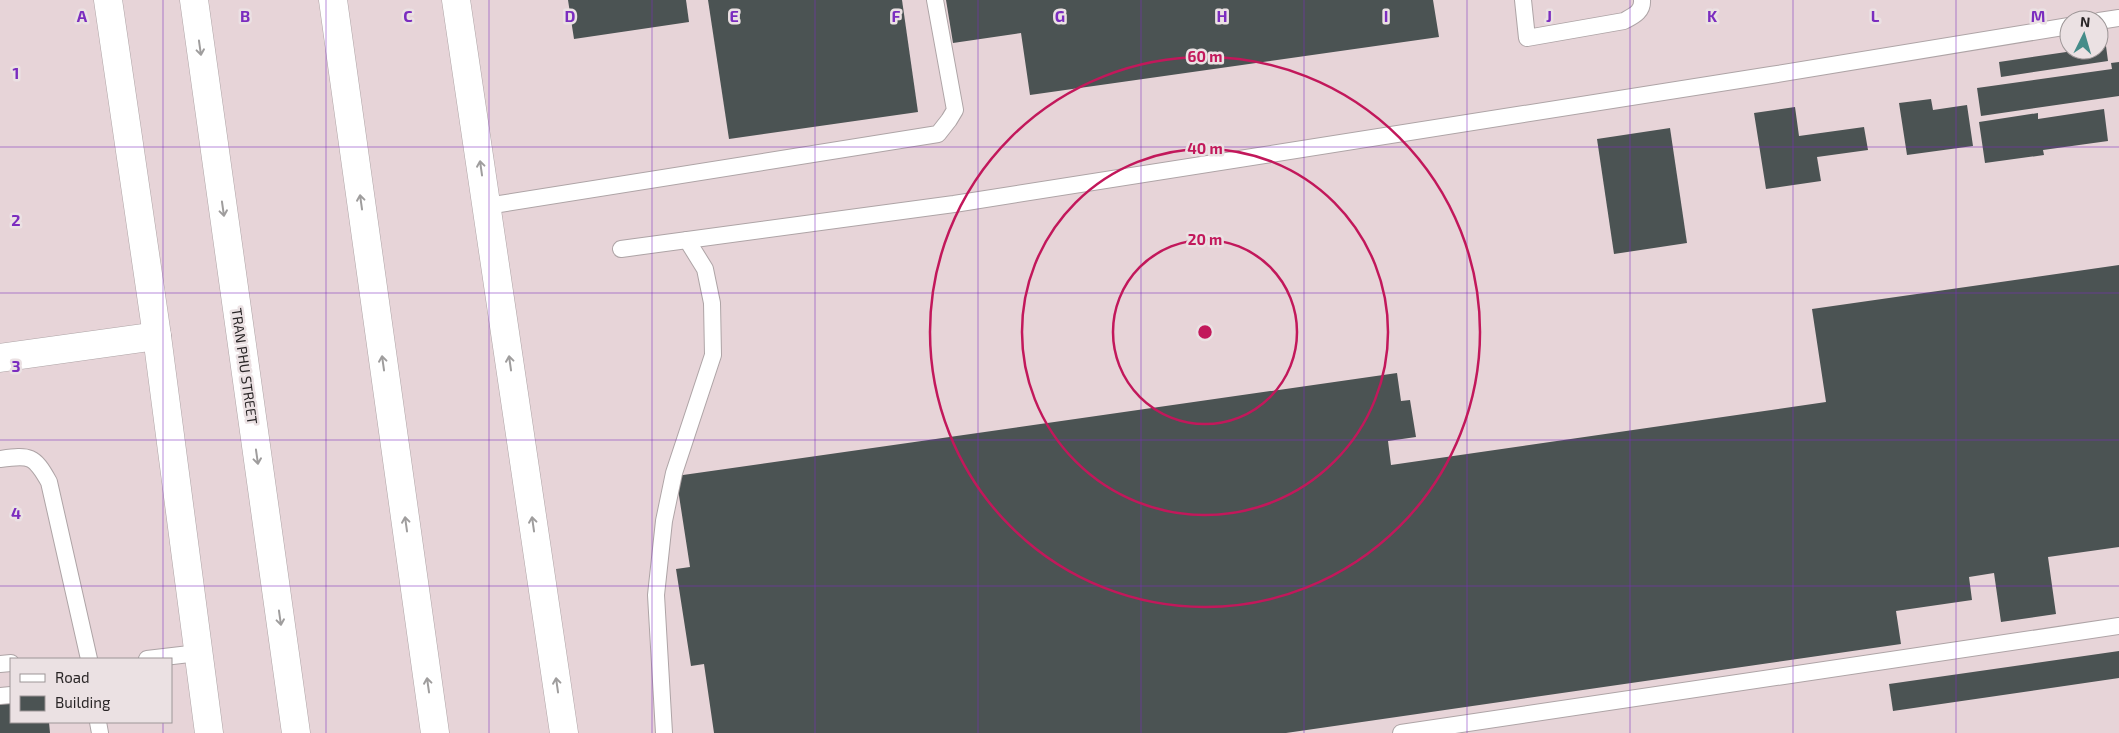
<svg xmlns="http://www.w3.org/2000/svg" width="2119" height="733" font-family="'Exo 2',sans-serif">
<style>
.built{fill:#e7d4d8;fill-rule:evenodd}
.building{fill:#4b5353}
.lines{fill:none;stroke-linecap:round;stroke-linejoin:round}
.service-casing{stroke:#aea4a6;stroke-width:18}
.minor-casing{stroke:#aea4a6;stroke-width:29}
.secondary-casing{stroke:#aea4a6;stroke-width:29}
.service{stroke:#fff;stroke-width:16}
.minor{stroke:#fff;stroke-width:28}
.secondary{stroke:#fff;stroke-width:28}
.oneway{stroke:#9f9d9d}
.grid{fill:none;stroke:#7b2cbf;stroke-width:1;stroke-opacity:0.55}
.ring{fill:none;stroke:#c2185b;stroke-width:2.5}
.labels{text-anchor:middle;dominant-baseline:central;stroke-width:5;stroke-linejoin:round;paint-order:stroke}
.street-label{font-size:14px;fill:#292526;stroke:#ebe1e3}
.grid-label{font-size:16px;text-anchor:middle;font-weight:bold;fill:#7b2cbf;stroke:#ebe1e3;stroke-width:5;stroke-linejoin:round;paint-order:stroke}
.centre{fill:#c2185b;stroke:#ebe1e3;stroke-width:2.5}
.ring-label{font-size:15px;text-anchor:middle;font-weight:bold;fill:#c2185b;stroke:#ebe1e3;stroke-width:5;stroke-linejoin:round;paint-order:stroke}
</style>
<rect width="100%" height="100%" fill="#ebe1e3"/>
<path class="built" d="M0,0h2119v733h-2119zM2069,20h30v30h-30zM11,659h160v63h-160z"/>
<g class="building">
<polygon points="568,0 686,0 689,22 574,39"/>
<polygon points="708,0 902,0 918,112 729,139"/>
<polygon points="946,0 1433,0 1439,37 1030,95 1021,33 953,43"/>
<polygon points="2106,46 2108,61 2001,77 1999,62 2080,50 2099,50 2099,47"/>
<polygon points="2119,62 2119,96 1981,116 1977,88 2112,69 2111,63"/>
<polygon points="1931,99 1933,110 1967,105 1973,146 1907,155 1899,103"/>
<polygon points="1795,107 1799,136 1864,127 1868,150 1817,157 1821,181 1766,189 1754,113"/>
<polygon points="2104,109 2108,141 2043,150 2044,155 1985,163 1979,122 2038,113 2038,119"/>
<polygon points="1670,128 1687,243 1614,254 1597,139"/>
<polygon points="2119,265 2119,547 2048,557 2056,614 2001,622 1994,573 1969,577 1972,600 1896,611 1901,644 1286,733 714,733 704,664 691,666 676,569 690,567 676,476 1397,373 1401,401 1410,400 1416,437 1388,441 1391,465 1826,402 1812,309"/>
<polygon points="2119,651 2119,678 1893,711 1889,684"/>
<polygon points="11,701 11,722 49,722 50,733 0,733 0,702"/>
</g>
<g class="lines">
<g class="service-casing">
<g id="service">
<path d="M1523,0l4,38 97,-17c9,-5 19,-9 18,-21"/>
<polyline points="2099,21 2119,18"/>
<polyline points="487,206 938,134 949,120 955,110 935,0"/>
<polyline points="621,249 954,204 1771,75 2069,26"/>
<path d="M0,459c30,-4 34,-4 49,23l40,177"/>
<polyline points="147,659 198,653"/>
<polyline points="0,664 11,663"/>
<polyline points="0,696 11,695"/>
<polyline points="98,722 100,733"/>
<polyline points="664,733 656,595 664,521 674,473 713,355 712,303 705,269 687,240"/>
<polyline points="1401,733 2119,626"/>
</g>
</g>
<g class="minor-casing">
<g id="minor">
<polyline points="108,0 157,336 209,733"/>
<polyline points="456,0 564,733"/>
<polyline points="0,358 157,336"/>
</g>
</g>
<g class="secondary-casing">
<g id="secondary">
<polyline points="194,0 296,733"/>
<polyline points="333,0 435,733"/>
</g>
</g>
<use href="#service" class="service"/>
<use href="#minor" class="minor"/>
<use href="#secondary" class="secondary"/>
</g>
<defs><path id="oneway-shaft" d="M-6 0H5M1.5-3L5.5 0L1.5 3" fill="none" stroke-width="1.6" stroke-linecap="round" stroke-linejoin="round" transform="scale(1.25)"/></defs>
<g class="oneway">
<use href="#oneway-shaft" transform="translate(200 48) rotate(82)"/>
<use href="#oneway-shaft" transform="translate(481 168) rotate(-98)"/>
<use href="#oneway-shaft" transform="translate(361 202) rotate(-98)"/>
<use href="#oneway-shaft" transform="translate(223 209) rotate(82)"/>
<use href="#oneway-shaft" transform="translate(383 363) rotate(-98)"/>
<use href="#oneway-shaft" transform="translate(510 363) rotate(-98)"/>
<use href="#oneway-shaft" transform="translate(257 457) rotate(82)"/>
<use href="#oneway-shaft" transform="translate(406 524) rotate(-98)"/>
<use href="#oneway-shaft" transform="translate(533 524) rotate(-98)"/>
<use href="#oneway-shaft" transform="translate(280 618) rotate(82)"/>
<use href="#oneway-shaft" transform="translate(428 685) rotate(-98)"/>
<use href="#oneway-shaft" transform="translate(557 685) rotate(-98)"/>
</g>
<path class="grid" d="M163,0v659M326,0v733M489,0v733M652,0v733M815,0v733M978,0v733M1141,0v733M1304,0v733M1467,0v733M1630,0v733M1793,0v733M1956,0v733M0,147h2119M0,293h2119M0,440h2119M0,586h2119M163,722v11"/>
<g class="ring">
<circle cx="1205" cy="332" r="92"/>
<circle cx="1205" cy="332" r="183"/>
<circle cx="1205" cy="332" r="275"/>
</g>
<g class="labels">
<g class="street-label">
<text transform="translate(245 366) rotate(82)">TRAN PHU STREET</text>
</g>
</g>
<g class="grid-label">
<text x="82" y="22">A</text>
<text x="245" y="22">B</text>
<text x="408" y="22">C</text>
<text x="570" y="22">D</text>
<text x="734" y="22">E</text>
<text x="896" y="22">F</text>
<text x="1060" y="22">G</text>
<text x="1222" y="22">H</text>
<text x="1386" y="22">I</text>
<text x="1549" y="22">J</text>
<text x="1712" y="22">K</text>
<text x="1875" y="22">L</text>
<text x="2038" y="22">M</text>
<text x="16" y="79">1</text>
<text x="16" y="226">2</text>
<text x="16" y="372">3</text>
<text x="16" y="519">4</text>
</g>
<circle cx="1205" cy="332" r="8" class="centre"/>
<g class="ring-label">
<text x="1205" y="62">60 m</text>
<text x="1205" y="154">40 m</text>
<text x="1205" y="245">20 m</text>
</g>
<rect x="10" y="658" width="162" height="65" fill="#ebe1e3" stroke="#9d9697"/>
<rect x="20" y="674" width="25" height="8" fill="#ffffff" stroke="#9d9697"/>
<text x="55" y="683" font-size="15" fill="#292526">Road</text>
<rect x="20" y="696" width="25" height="15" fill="#4b5353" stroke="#9d9697"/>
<text x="55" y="708" font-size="15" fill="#292526">Building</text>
<g transform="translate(2084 35) rotate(5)"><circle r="24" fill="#ebe1e3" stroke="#9d9697"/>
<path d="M0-4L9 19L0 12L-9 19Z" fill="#458c89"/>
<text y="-8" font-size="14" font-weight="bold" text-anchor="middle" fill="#292526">N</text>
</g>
</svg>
